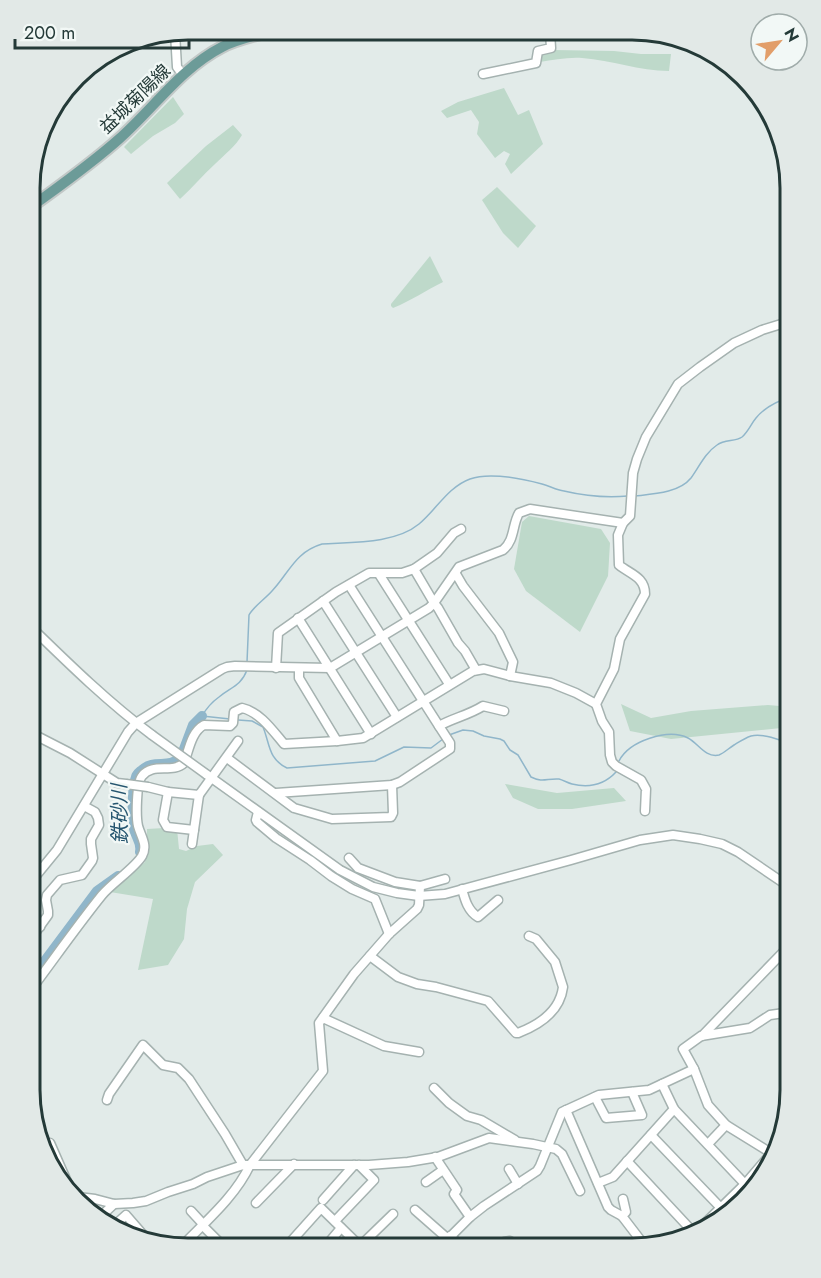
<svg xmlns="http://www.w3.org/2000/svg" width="821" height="1278" font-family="Jost,'Noto Sans JP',sans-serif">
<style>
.green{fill:#bed9ca}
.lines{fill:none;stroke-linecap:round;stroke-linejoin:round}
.stream{stroke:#90b6ca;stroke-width:1.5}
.river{stroke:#90b6ca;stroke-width:10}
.minor-casing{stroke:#a5b2b0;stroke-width:11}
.major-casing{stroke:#c2c8c7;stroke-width:14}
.minor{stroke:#fff;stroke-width:8}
.major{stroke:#6c9b98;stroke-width:10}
.minor-bridge-casing{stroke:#a5b2b0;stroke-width:11;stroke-linecap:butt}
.minor-bridge{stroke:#fff;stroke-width:8}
.labels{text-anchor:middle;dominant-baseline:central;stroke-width:4.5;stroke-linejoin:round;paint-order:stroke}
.street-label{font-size:18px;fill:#243a38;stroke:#f2f8f6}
.water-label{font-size:20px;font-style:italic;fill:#25556f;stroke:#f2f8f6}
.rim{fill:none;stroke:#243a38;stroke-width:3}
</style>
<rect width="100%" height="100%" fill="#e2ebe9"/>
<g class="green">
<path d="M553,50l61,1 27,3h30l-2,17c-30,0 -57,-11 -87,-13 -14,-1 -29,2 -42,4v-10z"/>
<polygon points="504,88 518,115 529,110 543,144 511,174 505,164 510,154 504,151 495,158 477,134 479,122 471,110 447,118 441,111 458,102"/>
<polygon points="173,97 184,114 175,123 153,136 131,154 124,147"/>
<path d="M233,125l9,10c-7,12 -17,19 -27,29 -12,11 -23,24 -35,35l-13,-16 39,-37z"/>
<polygon points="497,187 536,226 518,248 503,233 482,200"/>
<path d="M430,256l13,26c-17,8 -32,19 -50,26l-2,-2v-2z"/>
<polygon points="529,516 601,529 610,543 608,576 580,632 526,591 514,569 522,522"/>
<polygon points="621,704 651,718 691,711 768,705 791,707 791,727 671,739 630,731"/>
<polygon points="505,784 557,793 614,788 626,801 572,809 538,809 513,798"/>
<polygon points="164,828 177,829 179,849 186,851 197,846 213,844 223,855 195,882 187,909 184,939 168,965 138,970 153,899 110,892 145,862 147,849 147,829"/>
</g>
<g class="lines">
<g class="stream">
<path d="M635,496c18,-2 44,-3 56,-18 8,-11 14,-25 26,-33 8,-6 18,-3 25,-8 6,-5 9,-13 14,-19 9,-11 21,-17 35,-21"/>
<path d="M247,662l2,-47c4,-8 16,-16 23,-24 17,-18 23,-39 50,-47 29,-2 73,0 97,-20 17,-14 29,-37 51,-45 19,-7 53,0 72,5 8,2 14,6 22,7 21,5 42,7 64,5"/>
<path d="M230,719l-28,-3c4,-7 10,-14 17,-19 12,-10 22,-11 28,-27"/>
<path d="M238,720l14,1 11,6c7,17 5,32 24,41l88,-7 29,-14 27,1 12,-9"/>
<path d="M449,735l14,-5 10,1 11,5 16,3 4,2 6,9 8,5 13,22c12,6 16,1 28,2 4,1 9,4 13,5 17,4 32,1 44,-12"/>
<path d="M619,761c10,-20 49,-33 69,-23 10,5 17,20 31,17 5,-2 10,-7 15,-10 5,-3 11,-7 17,-9 12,-3 28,4 40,8"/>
</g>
<g class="river">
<path d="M140,852c2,-10 -4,-14 -6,-23 -2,-10 -2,-43 2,-52 0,-2 4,-6 6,-7 13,-12 26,0 39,-13l12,-32 9,-9"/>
<polyline points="30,979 41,966 97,891 118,876"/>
</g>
<g class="minor-casing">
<g id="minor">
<polyline points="175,33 177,67 183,75"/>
<polyline points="483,74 536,63 538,51 551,48 550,32"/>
<polyline points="414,569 434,603 438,608 458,643 465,651 476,670"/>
<polyline points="379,574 449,684"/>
<polyline points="456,574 463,586 499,633 513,662 510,676"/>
<polyline points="323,601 397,717"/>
<polyline points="298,618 371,734"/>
<path d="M31,627c39,38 78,76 121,108"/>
<polyline points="276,668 278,633 336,592 369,573 402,573 414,569 437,553 454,533 461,529"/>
<polyline points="299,668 299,678 337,741"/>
<path d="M439,726c14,-8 30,-11 44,-20l21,5"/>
<polyline points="31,733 70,753 117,783 126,784"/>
<polyline points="227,758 294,808 332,819 391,817 393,813 392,785"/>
<polyline points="206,774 340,870 373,887 397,893 419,896 445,894 571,860 640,840 673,835 700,839 722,844 738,852 791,888"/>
<polyline points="148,787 168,792 199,795 238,741"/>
<polyline points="168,792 163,820 167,827 194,830"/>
<polyline points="276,793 392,785 400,782 450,749 450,743 439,726 349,585"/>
<path d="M645,811l1,-22 -5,-9 -25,-14 -4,-4 -2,-7 -1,-23 -7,-11 -6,-17 18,-35 6,-30 25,-45c0,-17 -15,-20 -26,-29l-1,-30 5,-12 7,-7 3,-43 4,-14 9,-22 32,-53 22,-17 34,-24 28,-13 29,-9"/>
<polyline points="258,812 256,820 257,822 276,838 310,860 331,876 352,889 375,899 389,934"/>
<polyline points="192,844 199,795"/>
<polyline points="349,858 358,868 395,882 420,886 445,879"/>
<path d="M30,883l27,-33 71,-118 8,-9 86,-54 5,-2 8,-1 95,2 99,-60 5,-5 25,-36 44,-17c12,-10 9,-25 16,-37l11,-4 93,14"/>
<path d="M462,889c3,11 6,22 16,28l20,-17"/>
<polyline points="30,919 40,927"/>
<polyline points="30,940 48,915 48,911 46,900 47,895 60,880 82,875 92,861 93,858 91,844 91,839 99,825 98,818 95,812 84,806"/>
<path d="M370,956l28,21 19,7 19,3 52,14 28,32h2c21,-8 42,-22 45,-46l-8,-25 -19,-23 -7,-3"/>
<path d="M30,991c24,-32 47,-65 72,-96 10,-12 33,-27 40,-39 6,-11 -1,-19 -4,-30 -2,-9 -2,-43 4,-50 11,-14 30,-2 42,-13 5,-13 7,-31 20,-38l26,1 3,-3 1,-11 8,-4c18,4 31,23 42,36l53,-3 26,-3 110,-67 11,-2 26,7 41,7 25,10 20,11"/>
<polyline points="323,1018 384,1046 419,1052"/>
<polyline points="702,1036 791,944"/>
<polyline points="434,1088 449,1103 467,1116 481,1120 515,1140"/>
<polyline points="595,1097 606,1118 642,1115 632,1092"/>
<polyline points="107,1100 109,1094 143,1045 163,1065 178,1068 189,1079 225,1134 243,1165"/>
<polyline points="674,1109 745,1184"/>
<polyline points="566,1110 608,1207 611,1210 622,1216"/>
<polyline points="651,1135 721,1208"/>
<polyline points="50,1143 68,1184"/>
<polyline points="708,1144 726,1125"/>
<polyline points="771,1153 726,1125 708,1105 694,1069 683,1049 701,1036 750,1028 770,1015 791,1012"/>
<polyline points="435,1157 457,1190 454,1194 470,1217"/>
<polyline points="627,1161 695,1234"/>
<polyline points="509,1169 518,1184"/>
<polyline points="426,1182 443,1170"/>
<polyline points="598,1183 613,1177 674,1109 662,1084"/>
<polyline points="78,1197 95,1199 114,1204 133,1203 146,1201 168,1192 193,1184 207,1177 243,1165 369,1165 408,1162 438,1157 489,1138 533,1144 556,1149 562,1154 580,1191"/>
<polyline points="623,1199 626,1212 622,1216 645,1246"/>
<polyline points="323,1200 354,1165"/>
<polyline points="256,1203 294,1164"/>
<polyline points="415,1210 448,1239"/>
<polyline points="191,1211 203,1224"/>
<polyline points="99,1218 114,1204"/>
<polyline points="335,1221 374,1180 359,1165"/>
<polyline points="115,1225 126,1215 146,1238"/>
<polyline points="202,1225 224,1247"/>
<polyline points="695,1233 745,1184 769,1156"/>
<polyline points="450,1236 463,1248"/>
<polyline points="360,1246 393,1214"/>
<path d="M181,1247c24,-25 54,-50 69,-82l73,-94 -4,-48 35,-49 35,-40 28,-25 2,-4 1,-19"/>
<polyline points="286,1247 321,1208 361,1247"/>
<polyline points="325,1247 341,1228"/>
<polyline points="440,1247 470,1217 484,1206 537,1171 540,1166 562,1112 599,1095 649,1090 694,1069"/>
<polyline points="501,1248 504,1242 510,1241 517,1248"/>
<polyline points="581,1248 590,1243 593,1248"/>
</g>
</g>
<g class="major-casing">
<path id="major" d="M31,207c30,-22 60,-43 88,-68 34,-30 62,-71 103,-92 15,-8 33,-11 48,-16"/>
</g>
<use href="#minor" class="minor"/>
<use href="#major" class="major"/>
<g class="minor-bridge-casing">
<g id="minor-bridge">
<polyline points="152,735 206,774"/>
<polyline points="126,784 148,787"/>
</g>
</g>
<use href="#minor-bridge" class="minor-bridge"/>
</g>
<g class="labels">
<g class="street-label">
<text transform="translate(135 99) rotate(-44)">益城菊陽線</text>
</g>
<g class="water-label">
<text transform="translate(120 814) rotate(-91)">鉄砂川</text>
</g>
</g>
<path d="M0 0H821V1278H0ZM188 40H632A148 148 0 0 1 780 188V1090A148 148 0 0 1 632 1238H188A148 148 0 0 1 40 1090V188A148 148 0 0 1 188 40Z" fill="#e2e9e7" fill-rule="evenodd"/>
<path class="rim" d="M188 40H632A148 148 0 0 1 780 188V1090A148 148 0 0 1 632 1238H188A148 148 0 0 1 40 1090V188A148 148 0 0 1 188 40Z"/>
<g transform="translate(779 42) rotate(61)"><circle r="28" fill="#f2f8f6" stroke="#a0acaa" stroke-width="1.5"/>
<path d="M0-4.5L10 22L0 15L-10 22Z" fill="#e29e69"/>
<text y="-9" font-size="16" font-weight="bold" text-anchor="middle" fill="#243a38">N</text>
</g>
<path d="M15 39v9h174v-9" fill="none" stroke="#243a38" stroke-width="3"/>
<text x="24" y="39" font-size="18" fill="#243a38" stroke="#f2f8f6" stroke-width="4.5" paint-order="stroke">200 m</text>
</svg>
